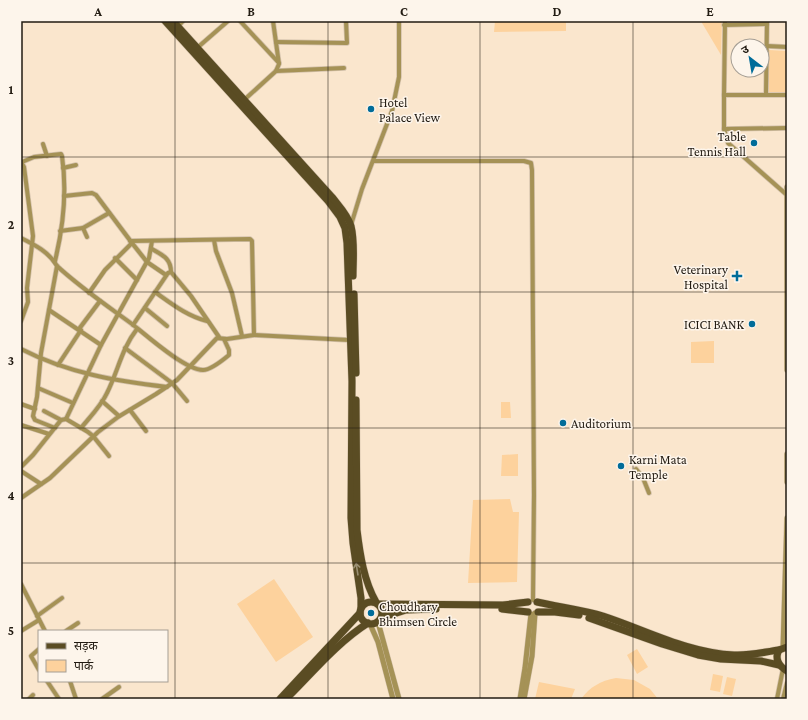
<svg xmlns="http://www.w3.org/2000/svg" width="808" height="720" font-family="'Crimson Pro','Noto Sans Devanagari',serif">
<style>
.green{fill:#fdd29d}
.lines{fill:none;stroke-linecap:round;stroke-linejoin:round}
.minor-casing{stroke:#d3c1ab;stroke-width:5.5}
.tertiary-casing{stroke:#d3c1ab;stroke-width:6}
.primary-casing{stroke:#d3c1ab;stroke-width:8}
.minor{stroke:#a59256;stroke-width:4}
.tertiary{stroke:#a59256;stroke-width:5}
.primary{stroke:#5a4c23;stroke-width:7}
.oneway{stroke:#9b9073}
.grid{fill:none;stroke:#221b12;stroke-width:1;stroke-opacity:0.55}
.poi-dot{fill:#006c99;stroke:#fdf5eb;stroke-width:1.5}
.labels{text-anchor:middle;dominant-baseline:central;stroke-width:3;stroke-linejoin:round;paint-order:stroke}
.poi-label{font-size:13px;fill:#221b12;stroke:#fdf5eb;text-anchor:start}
.neatline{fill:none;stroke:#221b12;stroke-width:1.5}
.grid-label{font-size:13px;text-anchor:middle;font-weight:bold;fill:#221b12}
</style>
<rect width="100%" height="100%" fill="#fae6cd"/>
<g class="green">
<polygon points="495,21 566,21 566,31 494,32"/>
<polygon points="702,21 722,21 721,55 702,23"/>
<polygon points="769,50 787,51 787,93 769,92"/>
<polygon points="714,341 714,363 691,363 691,342"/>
<polygon points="501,402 510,402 511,418 501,418"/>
<polygon points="518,454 518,476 501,476 502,455"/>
<polygon points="510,499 513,512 519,512 517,582 468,583 473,500"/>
<polygon points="274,579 313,637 276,662 237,604"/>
<polygon points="637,649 648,667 637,674 627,655"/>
<polygon points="713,674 723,676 720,692 710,690"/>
<polygon points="727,677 736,679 732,696 723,694"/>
<path d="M616,678l18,2 16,9 8,10h-77c9,-12 19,-18 35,-21z"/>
<polygon points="539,682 575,689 571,699 535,699"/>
</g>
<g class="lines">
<g class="minor-casing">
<g id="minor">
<polyline points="240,21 279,63"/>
<polyline points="725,21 724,95 787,95"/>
<polyline points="724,25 767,24"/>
<polyline points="178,26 183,21"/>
<polyline points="276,42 347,43 346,21"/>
<polyline points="767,46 787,47"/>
<polyline points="197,48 228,21"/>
<polyline points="276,71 344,68"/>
<polyline points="766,94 767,21"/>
<polyline points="724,95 724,129 728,143 787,195"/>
<polyline points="244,100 276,71 279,64 273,21"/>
<polyline points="724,129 787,128"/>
<polyline points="43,144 47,156"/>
<polyline points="374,161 524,161 531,163 532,170 534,495 533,600"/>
<polyline points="21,162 24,167 33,236 27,288 28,302 21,321"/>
<path d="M22,162l12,-5 27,-3 1,2c5,34 1,72 -7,105"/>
<polyline points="63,168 76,165"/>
<polyline points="64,196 92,193 96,195 132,243 147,262 166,275"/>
<polyline points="351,225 362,189 392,111 399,77 399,21"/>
<polyline points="83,228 109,213"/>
<polyline points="60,231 83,228 87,237"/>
<path d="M21,238c14,7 28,14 36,28 24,22 49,39 75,58 14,11 53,46 71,46 8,0 20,-10 26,-15v-5l-5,-11"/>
<polyline points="214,240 216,251 232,293 242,336"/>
<polyline points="130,241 250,239 252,241 254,335"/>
<path d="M152,249c10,6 19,9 19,23"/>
<polyline points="115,258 137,280"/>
<path d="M155,292c17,12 32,24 52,29"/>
<polyline points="89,293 105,270 132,243"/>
<polyline points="145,308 167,326"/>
<polyline points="49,310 101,345"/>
<polyline points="133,325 168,273 171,272 191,296 219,337"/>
<polyline points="79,329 100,301"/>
<polyline points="125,348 172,383 187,401"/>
<path d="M21,349c47,24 94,32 146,38"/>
<polyline points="58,365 81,330"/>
<polyline points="38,388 73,403"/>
<polyline points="102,401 119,416"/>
<polyline points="21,404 35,409"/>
<polyline points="130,410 146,431"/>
<polyline points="44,411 61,420 66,419 88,432 93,436 109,456"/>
<polyline points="66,419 101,345 149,258 152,241"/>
<polyline points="21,425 49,434"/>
<polyline points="55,428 35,420 33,416 37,397 41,353 57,266"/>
<path d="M81,428c9,-11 20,-22 26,-35 11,-22 15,-45 30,-64"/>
<polyline points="21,467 33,455 61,420"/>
<polyline points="636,469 643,478 649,493"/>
<polyline points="21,471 41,484"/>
<polyline points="21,498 50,478 98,432 118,417 156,394 177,380 217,338 227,339 254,335 349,340"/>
<polyline points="21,584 45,631"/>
<polyline points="37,616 62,598"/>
<polyline points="21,631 39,620"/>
<polyline points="66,631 78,623"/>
<polyline points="39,649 31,656 39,670"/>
<polyline points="47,681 59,699"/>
<polyline points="70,681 76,699"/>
<polyline points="29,699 33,695"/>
<polyline points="102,699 119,687"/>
<polyline points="777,699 783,669"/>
<polyline points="783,699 787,683"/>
</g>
</g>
<g class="tertiary-casing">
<g id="tertiary">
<polyline points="787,187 787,370"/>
<polyline points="787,454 787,482"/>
<polyline points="378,622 399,699"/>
<polyline points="370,624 378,642 393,699"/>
<polyline points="783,648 787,518"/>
<polyline points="520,699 525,668 531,614"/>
<polyline points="524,699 532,656 535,613"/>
</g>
</g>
<g class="primary-casing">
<g id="primary">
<polyline points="165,21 328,201 340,217 345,228 347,243 352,381 351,518 353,543 361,598 361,608"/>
<path d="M173,21l159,176c7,9 16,18 19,29 4,16 2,33 2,50"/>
<polyline points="354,294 356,373"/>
<path d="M356,400l1,130c3,25 7,51 19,72"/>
<circle cx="371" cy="613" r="11"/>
<path d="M537,602c22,5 45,8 66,14 43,14 85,37 131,39 15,1 30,-3 45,-5"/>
<polyline points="378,604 503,605 528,602"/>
<polyline points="502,609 528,612"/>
<polyline points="538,612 555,612 579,615"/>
<polyline points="381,618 406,610 436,609"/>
<polyline points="589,618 662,644 698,655 721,659 761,661 779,665"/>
<path d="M787,647l-8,3c-5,9 0,16 8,21"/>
<path d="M289,696c25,-25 49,-54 79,-73"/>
<polyline points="280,699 360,613"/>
</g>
</g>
<use href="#minor" class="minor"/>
<use href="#tertiary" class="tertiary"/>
<use href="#primary" class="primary"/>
</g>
<defs><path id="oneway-shaft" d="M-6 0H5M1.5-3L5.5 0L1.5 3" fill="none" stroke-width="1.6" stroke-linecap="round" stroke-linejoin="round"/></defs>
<use class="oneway" href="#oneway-shaft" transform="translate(357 569) rotate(-99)"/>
<path class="grid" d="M175,21v678M328,21v678M480,21v678M633,21v678M21,157h766M21,292h766M21,428h766M21,563h766"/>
<g class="poi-dot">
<circle cx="371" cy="109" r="4"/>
<circle cx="754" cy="143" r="4"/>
<path d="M735 270h4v4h4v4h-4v4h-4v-4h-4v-4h4z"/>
<circle cx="752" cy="324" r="4"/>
<circle cx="563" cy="423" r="4"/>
<circle cx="621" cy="466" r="4"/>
<circle cx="371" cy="613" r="4"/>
</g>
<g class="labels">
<g class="poi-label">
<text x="379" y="102">Hotel<tspan x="379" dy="15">Palace View</tspan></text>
<text x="746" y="136" text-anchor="end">Table<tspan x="746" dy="15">Tennis Hall</tspan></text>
<text x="728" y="269" text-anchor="end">Veterinary<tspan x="728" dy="15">Hospital</tspan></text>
<text x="744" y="324" text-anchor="end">ICICI BANK</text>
<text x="571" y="423">Auditorium</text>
<text x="629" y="459">Karni Mata<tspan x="629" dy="15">Temple</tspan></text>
<text x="379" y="606">Choudhary<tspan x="379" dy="15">Bhimsen Circle</tspan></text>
</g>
</g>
<rect width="808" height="720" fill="none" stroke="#fdf5eb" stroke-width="44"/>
<rect x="38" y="630" width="130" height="52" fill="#fdf5eb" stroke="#a59e94"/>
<rect x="46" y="643" width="20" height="6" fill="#5a4c23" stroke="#a59e94"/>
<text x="74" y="650" font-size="12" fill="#221b12">सड़क</text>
<rect x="46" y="660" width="20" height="12" fill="#fdd29d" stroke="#a59e94"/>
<text x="74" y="670" font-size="12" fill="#221b12">पार्क</text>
<g transform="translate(750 58) rotate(329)"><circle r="19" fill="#fdf5eb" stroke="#a59e94"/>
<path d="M0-3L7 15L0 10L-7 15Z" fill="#006c99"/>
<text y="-6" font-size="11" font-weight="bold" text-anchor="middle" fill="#221b12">उ</text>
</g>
<rect x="22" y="22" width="764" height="676" class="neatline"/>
<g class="grid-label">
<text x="98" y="16">A</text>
<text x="251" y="16">B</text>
<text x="404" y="16">C</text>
<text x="557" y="16">D</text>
<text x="710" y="16">E</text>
<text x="11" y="94">1</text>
<text x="11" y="229">2</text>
<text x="11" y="365">3</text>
<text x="11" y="500">4</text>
<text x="11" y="635">5</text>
</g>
</svg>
